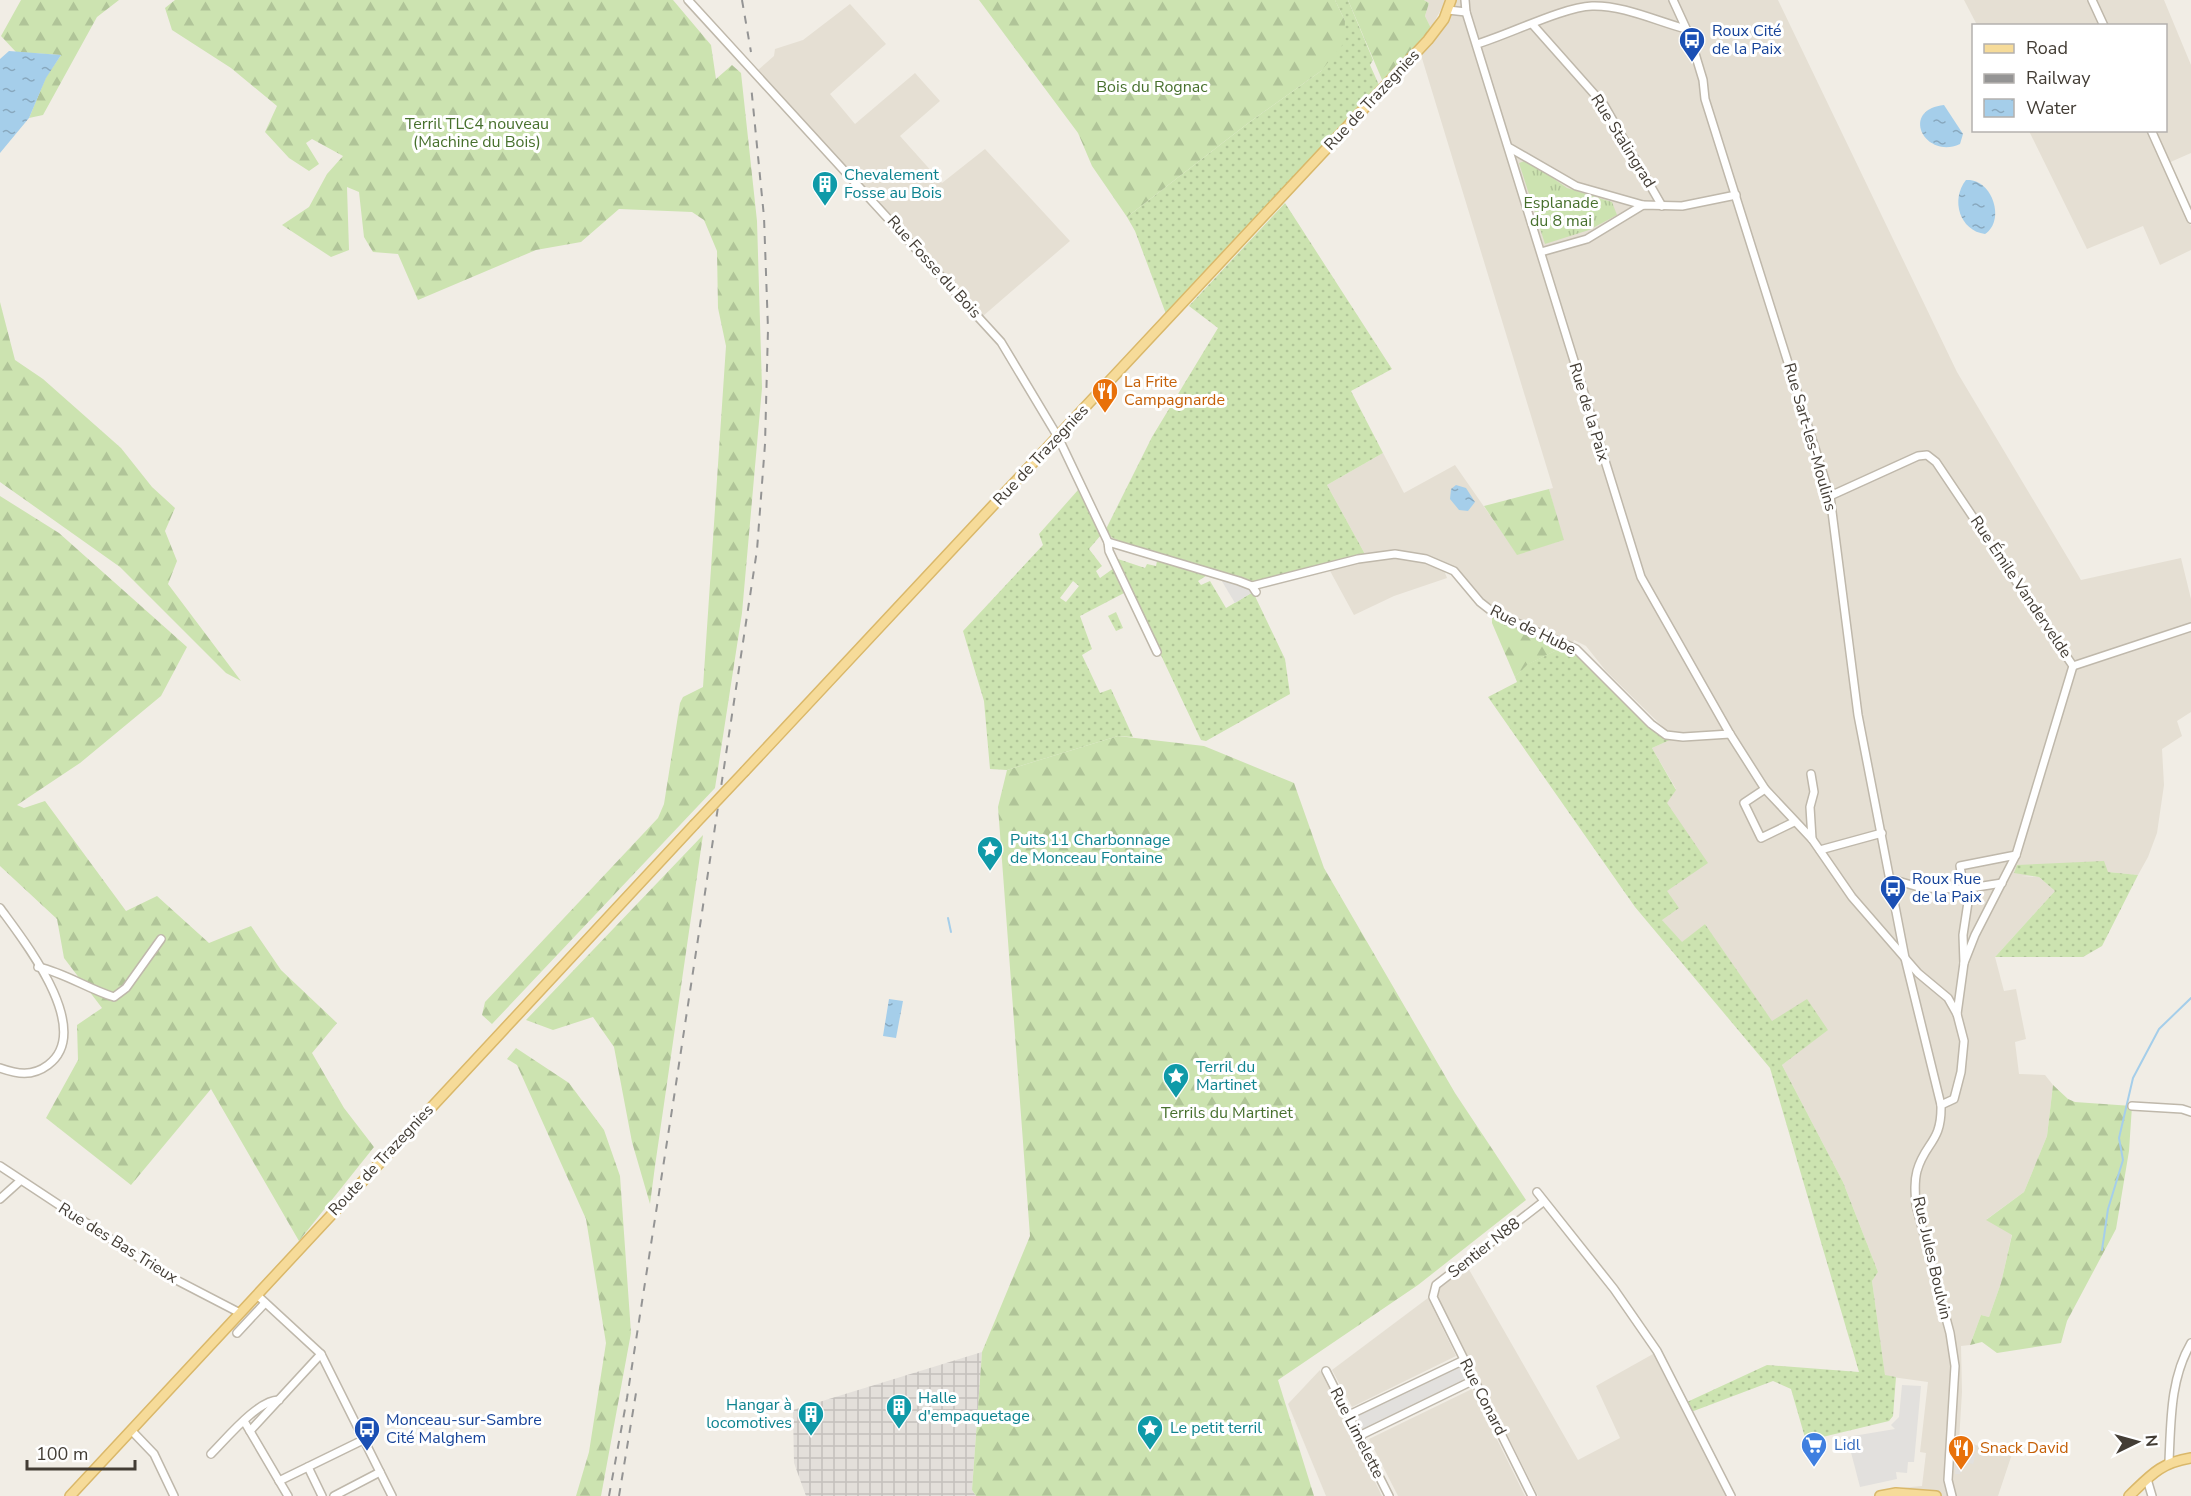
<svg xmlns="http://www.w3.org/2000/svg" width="2191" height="1496" font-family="'Nunito Sans',sans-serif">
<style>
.residential{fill:#e5dfd3}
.industrial{fill:url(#industrial-grid)}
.grass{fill:url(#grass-dots);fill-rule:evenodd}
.forest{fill:url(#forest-firs)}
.park{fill:url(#park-tufts)}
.parking{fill:#e2e0dd}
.water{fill:url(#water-ripples)}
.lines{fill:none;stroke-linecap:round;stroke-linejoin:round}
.stream{stroke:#a5ceea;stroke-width:2}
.minor-casing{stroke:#bfb8ab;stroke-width:10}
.major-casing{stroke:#dab86a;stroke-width:12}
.minor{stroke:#fff;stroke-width:7}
.major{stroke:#f6db99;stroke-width:9}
.rail{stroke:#949494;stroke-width:2;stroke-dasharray:8 8;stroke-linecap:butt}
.major-bridge-casing{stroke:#dab86a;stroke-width:12;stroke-linecap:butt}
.major-bridge{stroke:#f6db99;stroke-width:9}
.labels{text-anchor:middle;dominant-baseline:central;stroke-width:6;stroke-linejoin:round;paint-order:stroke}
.transit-label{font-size:16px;fill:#164399;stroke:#fff;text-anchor:start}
.park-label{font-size:16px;fill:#47702d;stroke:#fff}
.street-label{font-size:16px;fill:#433d35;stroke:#fff}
.culture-label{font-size:16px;fill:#0d838f;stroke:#fff;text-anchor:start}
.food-label{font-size:16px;fill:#c56008;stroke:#fff;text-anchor:start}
.shop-label{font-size:16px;fill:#366cbe;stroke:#fff;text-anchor:start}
</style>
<defs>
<pattern id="industrial-grid" width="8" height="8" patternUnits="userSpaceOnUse" patternTransform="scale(1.5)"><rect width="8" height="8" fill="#e3dfda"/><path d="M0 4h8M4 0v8" fill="none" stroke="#c4c0bc"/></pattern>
<pattern id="grass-dots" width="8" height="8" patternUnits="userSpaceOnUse" patternTransform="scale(1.5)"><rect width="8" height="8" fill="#cce3b0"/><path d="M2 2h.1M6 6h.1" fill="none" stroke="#b0c498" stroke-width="1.8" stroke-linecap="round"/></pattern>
<pattern id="forest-firs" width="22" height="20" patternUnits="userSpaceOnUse" patternTransform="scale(1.5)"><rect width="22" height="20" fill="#cce3b0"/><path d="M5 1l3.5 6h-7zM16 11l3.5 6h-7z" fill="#b0c498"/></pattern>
<pattern id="park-tufts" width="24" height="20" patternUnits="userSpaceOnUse" patternTransform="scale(1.5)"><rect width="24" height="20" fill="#cce3b0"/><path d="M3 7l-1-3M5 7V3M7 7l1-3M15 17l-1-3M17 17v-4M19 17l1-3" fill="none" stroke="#b0c498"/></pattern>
<pattern id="water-ripples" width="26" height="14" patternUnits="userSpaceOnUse" patternTransform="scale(1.5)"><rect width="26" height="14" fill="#a5ceea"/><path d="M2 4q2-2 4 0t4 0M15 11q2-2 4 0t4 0" fill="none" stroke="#88a8be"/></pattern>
</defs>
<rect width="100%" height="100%" fill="#f1ede5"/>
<g class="residential">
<polygon points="1424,0 1446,0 1431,28 1425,16 1429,3"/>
<polygon points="1455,0 1778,0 1957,372 2081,580 2181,558 2191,599 2191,712 2177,721 2182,736 2162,749 2164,785 2157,833 2148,857 2138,875 2108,872 2021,876 2039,877 2055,891 1995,957 2004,991 2016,989 2026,1039 2015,1042 2019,1074 2045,1075 2053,1085 2047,1136 2024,1192 1987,1219 2012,1234 2001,1283 1989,1317 1981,1315 1970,1345 1961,1346 1962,1392 1959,1441 2012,1454 1998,1496 1881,1496 1880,1490 1922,1486 1926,1453 1920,1452 1928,1382 1885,1376 1872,1281 1878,1272 1843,1182 1782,1065 1828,1029 1772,1022 1705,924 1682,943 1662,920 1666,891 1667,802 1676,789 1652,748 1670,740 1665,729 1606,671 1586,646 1574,640 1572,645 1485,604 1462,577 1430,559 1403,552 1366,556 1327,485 1383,453 1404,493 1455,465 1517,554 1563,540 1549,489 1553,488 1421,55 1449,19"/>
<polygon points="1964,0 2164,0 2191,65 2191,153 2166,164 2191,226 2191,250 2160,265 2143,226 2087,249 2029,131 2166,130 2166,26 1977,25"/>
<polygon points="850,4 886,44 830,94 855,124 915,73 940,101 900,136 942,183 985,149 1070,241 983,316 757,71 774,56 775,49 803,40"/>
<polygon points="1394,556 1409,556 1443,568 1447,578 1394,596 1354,615 1329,569"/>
<polygon points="1467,1266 1578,1460 1620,1438 1596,1386 1653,1354 1726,1496 1538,1496 1435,1292"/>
<polygon points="1428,1298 1456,1356 1352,1407 1332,1370"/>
<polygon points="1320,1370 1382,1496 1326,1496 1288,1404"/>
<polygon points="1472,1389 1525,1496 1398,1496 1369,1439"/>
</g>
<polygon class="industrial" points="982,1352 972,1490 976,1496 806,1496 794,1463 793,1410"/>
<g class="grass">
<polygon points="1335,0 1348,0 1373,60 1370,65 1379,85 1166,314 1135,231 1127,217 1247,124 1321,71 1345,21"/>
<polygon points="1285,203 1392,369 1351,391 1383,453 1327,485 1366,556 1254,583 1122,544 1110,536 1106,529 1152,437 1218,328 1189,306"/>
<path d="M1078,490l23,45 -12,14 13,17 -6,5 4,7 14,-10 12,24 -46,24 12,33 -10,6 18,38 11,-4 22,48 -15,-1 -111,34 -17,-1 -6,-68 -21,-70 80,-86 -4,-11zM1073,581l6,5 -13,16 -6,-4z"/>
<polygon points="1115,558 1145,568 1147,564 1156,566 1157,561 1209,574 1198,581 1201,585 1210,581 1226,608 1253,592 1285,659 1290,694 1206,741 1201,740"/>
<polygon points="1116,612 1123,628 1116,631 1108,616"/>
<polygon points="1565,646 1578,653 1663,738 1670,740 1652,748 1676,790 1667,803 1708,863 1667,891 1679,908 1662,920 1682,942 1705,924 1772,1021 1807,999 1828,1030 1782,1065 1843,1182 1878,1272 1872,1281 1885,1375 1896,1377 1893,1416 1889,1421 1806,1441 1791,1389 1773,1381 1691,1412 1687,1402 1767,1365 1859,1372 1770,1068 1635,907 1488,697 1517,682 1515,677 1526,665"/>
<polygon points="2104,861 2108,872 2138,875 2102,946 2083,957 1995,957 2055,891 2039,877 2014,873 2017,865"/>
</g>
<g class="forest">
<polygon points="21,0 119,0 97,17 43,115 29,118 46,77 61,55 16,52 1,36"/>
<polygon points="175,0 673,0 711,45 716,79 732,65 741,73 757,221 762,388 742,613 715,788 492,1024 482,1015 485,1002 658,818 664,804 680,703 683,697 703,687 726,346 718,308 717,251 704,220 692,212 619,209 581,242 536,250 418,300 398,254 373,252 364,237 359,192 347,187 349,250 331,257 282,225 309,207 327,174 343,156 312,139 306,143 319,164 309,171 289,158 265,132 277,106 231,68 172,30 165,8"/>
<polygon points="979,0 1335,0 1345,21 1344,43 1321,71 1247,124 1127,217 1092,166 1078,133"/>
<polygon points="1348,0 1424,0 1429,3 1425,16 1431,28 1383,82"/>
<polygon points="0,302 15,360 43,379 121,448 152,487 175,508 165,531 177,561 168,584 241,681 226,673 120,567 0,482"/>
<polygon points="1549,489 1564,540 1517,555 1484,506"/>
<polygon points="0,496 59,533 187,647 161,696 80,763 17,805 24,808 45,801 126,911 157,896 209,943 251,926 281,970 337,1023 312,1053 344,1108 374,1147 299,1241 211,1089 131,1185 46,1118 78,1060 77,1025 102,1008 64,958 57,919 0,866"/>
<polygon points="1492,614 1565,646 1527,665 1515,677 1492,623"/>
<polygon points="1118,736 1204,746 1294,783 1324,868 1455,1093 1526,1200 1418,1285 1278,1380 1314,1496 976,1496 972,1490 982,1352 1030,1236 998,807 1007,770"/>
<polygon points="703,835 655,1166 650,1204 632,1142 614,1047 593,1017 553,1030 526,1020"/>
<polygon points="516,1048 569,1083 604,1130 620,1176 631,1333 601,1496 576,1496 589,1452 606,1343 586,1219 517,1065 507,1059"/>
<polygon points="2053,1085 2068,1099 2075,1102 2132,1106 2129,1151 2116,1229 2067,1321 2061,1343 1997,1353 1982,1342 1970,1345 1981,1315 1989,1317 2001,1283 2012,1235 1986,1220 2024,1192 2047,1136"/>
</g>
<polygon class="park" points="1527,160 1567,188 1612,202 1617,215 1589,230 1545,244 1519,163"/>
<g class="parking">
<polygon points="1220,578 1242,585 1253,592 1235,603"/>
<polygon points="1459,1365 1466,1380 1363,1431 1356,1416"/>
<polygon points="1902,1385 1921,1386 1914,1462 1908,1462 1907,1473 1896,1472 1897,1479 1860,1487 1847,1437 1895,1429 1891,1425 1899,1417"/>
<polygon points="1958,1441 1976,1445 1974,1461 1973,1464 1964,1462 1960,1474 1955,1474"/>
</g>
<g class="water">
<polygon points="9,51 61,55 46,78 29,118 0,153 0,59"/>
<path d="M1944,105l19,29 -3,10c-35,16 -61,-34 -16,-39z"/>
<path d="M1966,180c26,-2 40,40 19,54 -25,-3 -35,-34 -19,-54z"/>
<polygon points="1456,485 1466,488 1475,502 1468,511 1459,510 1450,499 1451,489"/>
<polygon points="889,999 903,1001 896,1038 883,1036"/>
</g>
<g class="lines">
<g class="stream">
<polyline points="948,918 951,932"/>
<polyline points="2102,1250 2108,1209 2123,1160 2119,1138 2133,1078 2159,1029 2191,998"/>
</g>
<g class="minor-casing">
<g id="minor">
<polyline points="688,0 1001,342 1058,437 1108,542 1109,551 1157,652"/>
<path d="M1673,0l17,37 13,43 2,19 125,397 28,219 47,243 36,147c1,38 -16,37 -24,66 -3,11 -2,22 -1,34l34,128 5,33 -7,114 4,16"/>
<polyline points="2092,0 2104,26"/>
<polyline points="1448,10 1466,12 1465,0"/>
<polyline points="1466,12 1641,577 1730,734 1765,789 1812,839 1852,897 1918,973 1948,998 1957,1014 1964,1041 1961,1072 1954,1099 1941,1105"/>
<polyline points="1533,25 1604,105 1662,206"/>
<path d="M1477,44c31,-9 86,-37 115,-38 31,-1 64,15 94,23"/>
<polyline points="2151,130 2191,219"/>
<polyline points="1510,148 1576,186 1643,205"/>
<polyline points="1541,252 1587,239 1643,205 1682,206 1736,195"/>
<polyline points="1830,496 1918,456 1927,455 1936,462 2073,666 2016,855 1975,935 1964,963"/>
<polyline points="1108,542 1239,581 1252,586 1256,592"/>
<polyline points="1252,586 1358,559 1395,554 1426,559 1454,571 1480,602 1494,613 1576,649 1651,724 1666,735 1683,737 1730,734"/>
<polyline points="2073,666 2191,627"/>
<polyline points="1811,774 1814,792 1810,807 1812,839"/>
<polyline points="1765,789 1744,803 1761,838 1794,822"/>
<polyline points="1820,850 1882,833"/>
<polyline points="1891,879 1922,888 1964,889 2002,883"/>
<polyline points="1964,889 1960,866 2016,855"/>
<path d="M0,908c24,33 95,122 48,157 -16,12 -31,9 -48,3"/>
<path d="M38,967c27,6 50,22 76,30l12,-9 35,-49"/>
<polyline points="1957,1014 1964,963 1963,935 1970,889"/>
<polyline points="2132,1106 2182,1109 2191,1112"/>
<polyline points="0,1166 159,1271 240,1313"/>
<polyline points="1537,1192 1614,1289 1657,1351 1731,1496"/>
<polyline points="0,1199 20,1181"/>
<polyline points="257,1295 321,1354 392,1496"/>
<polyline points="237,1333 265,1303"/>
<polyline points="1326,1371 1389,1496"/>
<polyline points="1349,1415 1464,1360"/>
<polyline points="244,1421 288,1496"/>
<polyline points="131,1430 154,1454 174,1496"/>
<polyline points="250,1431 321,1354"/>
<polyline points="1359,1436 1474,1380"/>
<path d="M211,1454c15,-15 48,-55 68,-54"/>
<path d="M2169,1461c2,-40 1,-82 22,-118"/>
<polyline points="308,1467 322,1496"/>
<polyline points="2147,1479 2152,1496"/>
<polyline points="279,1481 363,1440"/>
<polyline points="334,1496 380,1472"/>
<polyline points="1532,1496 1433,1297 1436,1285 1543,1202"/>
</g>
</g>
<g class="major-casing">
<g id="major">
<polyline points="745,771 1428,40 1444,19 1451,0"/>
<polyline points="70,1496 694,825"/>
<polyline points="1880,1496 1896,1493 1936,1496"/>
<path d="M2129,1496c22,-21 31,-33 62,-38"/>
</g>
</g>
<use href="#minor" class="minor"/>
<use href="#major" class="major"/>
<g class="rail">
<polyline points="742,0 751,52"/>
<polyline points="609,1496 627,1398 674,1097 757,550 765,444 768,329 764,217 751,85"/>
<polyline points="619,1496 636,1393"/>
</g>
<g class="major-bridge-casing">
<polyline id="major-bridge" points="694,825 745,771"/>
</g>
<use href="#major-bridge" class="major-bridge"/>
</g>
<defs>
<g id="bus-pin" transform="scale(1.35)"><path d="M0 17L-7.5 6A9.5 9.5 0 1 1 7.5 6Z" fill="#1a4fb4" stroke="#fff"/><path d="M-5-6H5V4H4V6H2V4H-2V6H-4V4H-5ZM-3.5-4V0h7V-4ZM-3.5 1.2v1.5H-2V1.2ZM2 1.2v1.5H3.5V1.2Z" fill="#fff"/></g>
<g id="building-pin" transform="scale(1.35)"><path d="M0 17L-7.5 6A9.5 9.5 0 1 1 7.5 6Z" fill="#0f9aa8" stroke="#fff"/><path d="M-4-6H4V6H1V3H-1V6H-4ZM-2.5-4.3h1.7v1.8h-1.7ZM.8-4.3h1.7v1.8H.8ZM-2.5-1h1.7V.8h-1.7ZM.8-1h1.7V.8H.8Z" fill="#fff"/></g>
<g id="restaurant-pin" transform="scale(1.35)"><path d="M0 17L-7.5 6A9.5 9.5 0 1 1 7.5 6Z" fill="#e8710a" stroke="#fff"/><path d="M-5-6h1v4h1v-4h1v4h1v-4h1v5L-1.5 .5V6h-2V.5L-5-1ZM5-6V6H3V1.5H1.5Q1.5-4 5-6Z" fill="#fff"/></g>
<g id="sight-pin" transform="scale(1.35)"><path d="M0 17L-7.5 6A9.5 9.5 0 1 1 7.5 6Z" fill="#0f9aa8" stroke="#fff"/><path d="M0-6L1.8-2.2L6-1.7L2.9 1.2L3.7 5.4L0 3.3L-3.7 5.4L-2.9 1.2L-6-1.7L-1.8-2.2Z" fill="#fff"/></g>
<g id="supermarket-pin" transform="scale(1.35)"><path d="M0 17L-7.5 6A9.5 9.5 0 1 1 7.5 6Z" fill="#3f7fe0" stroke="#fff"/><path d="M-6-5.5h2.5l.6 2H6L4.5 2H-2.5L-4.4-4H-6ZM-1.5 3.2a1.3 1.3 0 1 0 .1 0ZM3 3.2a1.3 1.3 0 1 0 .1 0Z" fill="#fff"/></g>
</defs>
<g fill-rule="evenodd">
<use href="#bus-pin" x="1692" y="40"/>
<use href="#building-pin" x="825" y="184"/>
<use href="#restaurant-pin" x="1105" y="391"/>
<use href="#sight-pin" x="990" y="849"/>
<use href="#bus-pin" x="1893" y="888"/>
<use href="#sight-pin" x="1176" y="1076"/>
<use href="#building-pin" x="899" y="1407"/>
<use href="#building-pin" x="811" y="1414"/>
<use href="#sight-pin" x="1150" y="1428"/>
<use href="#bus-pin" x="367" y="1429"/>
<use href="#supermarket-pin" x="1814" y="1445"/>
<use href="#restaurant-pin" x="1961" y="1448"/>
</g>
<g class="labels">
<g class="transit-label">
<text x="1712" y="31">Roux Cité<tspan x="1712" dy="18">de la Paix</tspan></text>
<text x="1912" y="879">Roux Rue<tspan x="1912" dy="18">de la Paix</tspan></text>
<text x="386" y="1420">Monceau-sur-Sambre<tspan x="386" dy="18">Cité Malghem</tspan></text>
</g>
<g class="park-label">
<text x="1152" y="87">Bois du Rognac</text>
<text x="477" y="124">Terril TLC4 nouveau<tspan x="477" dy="18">(Machine du Bois)</tspan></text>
<text x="1561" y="203">Esplanade<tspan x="1561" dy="18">du 8 mai</tspan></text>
<text x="1227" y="1113">Terrils du Martinet</text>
</g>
<g class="street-label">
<text transform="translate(1372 100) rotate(-47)">Rue de Trazegnies</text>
<text transform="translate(1623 141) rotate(58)">Rue Stalingrad</text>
<text transform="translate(934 267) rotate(48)">Rue Fosse du Bois</text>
<text transform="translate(1589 412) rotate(73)">Rue de la Paix</text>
<text transform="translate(1810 437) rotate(74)">Rue Sart-les-Moulins</text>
<text transform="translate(1041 455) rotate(-47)">Rue de Trazegnies</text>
<text transform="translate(2021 587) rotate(56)">Rue Émile Vandervelde</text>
<text transform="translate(1533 630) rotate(26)">Rue de Hube</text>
<text transform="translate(381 1160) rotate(-47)">Route de Trazegnies</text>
<text transform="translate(118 1243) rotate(32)">Rue des Bas Trieux</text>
<text transform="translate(1484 1248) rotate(-38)">Sentier N88</text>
<text transform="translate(1932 1258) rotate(77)">Rue Jules Boulvin</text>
<text transform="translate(1483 1397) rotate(63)">Rue Conard</text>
<text transform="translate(1357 1433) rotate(63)">Rue Limelette</text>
</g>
<g class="culture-label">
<text x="844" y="175">Chevalement<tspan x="844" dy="18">Fosse au Bois</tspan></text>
<text x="1010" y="840">Puits 11 Charbonnage<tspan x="1010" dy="18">de Monceau Fontaine</tspan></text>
<text x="1196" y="1067">Terril du<tspan x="1196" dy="18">Martinet</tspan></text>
<text x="918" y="1398">Halle<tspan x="918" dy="18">d'empaquetage</tspan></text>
<text x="792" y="1405" text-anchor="end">Hangar à<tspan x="792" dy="18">locomotives</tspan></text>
<text x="1170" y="1428">Le petit terril</text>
</g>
<g class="food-label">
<text x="1124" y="382">La Frite<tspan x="1124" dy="18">Campagnarde</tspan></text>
<text x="1980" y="1448">Snack David</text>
</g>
<g class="shop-label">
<text x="1834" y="1445">Lidl</text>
</g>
</g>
<rect x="1972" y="24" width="195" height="108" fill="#ffffff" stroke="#b4b1ae" stroke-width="1.5"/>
<rect x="1984" y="44" width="30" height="9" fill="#f6db99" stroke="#b4b1ae" stroke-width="1.5"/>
<text x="2026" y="54" font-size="18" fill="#433d35">Road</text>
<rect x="1984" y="74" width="30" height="9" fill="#949494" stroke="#b4b1ae" stroke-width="1.5"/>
<text x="2026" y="84" font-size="18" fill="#433d35">Railway</text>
<rect x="1984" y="99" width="30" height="18" fill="url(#water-ripples)" stroke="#b4b1ae" stroke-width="1.5"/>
<text x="2026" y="114" font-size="18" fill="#433d35">Water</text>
<g transform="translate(2137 1442) rotate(85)" stroke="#ffffff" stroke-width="4.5" paint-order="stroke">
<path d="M0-4.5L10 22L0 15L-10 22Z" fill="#433d35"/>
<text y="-9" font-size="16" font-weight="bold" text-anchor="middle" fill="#433d35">N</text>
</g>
<path d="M27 1460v9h108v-9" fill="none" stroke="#433d35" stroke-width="3"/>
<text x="36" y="1460" font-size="18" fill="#433d35" stroke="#ffffff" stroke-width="4.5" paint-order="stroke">100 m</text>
</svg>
